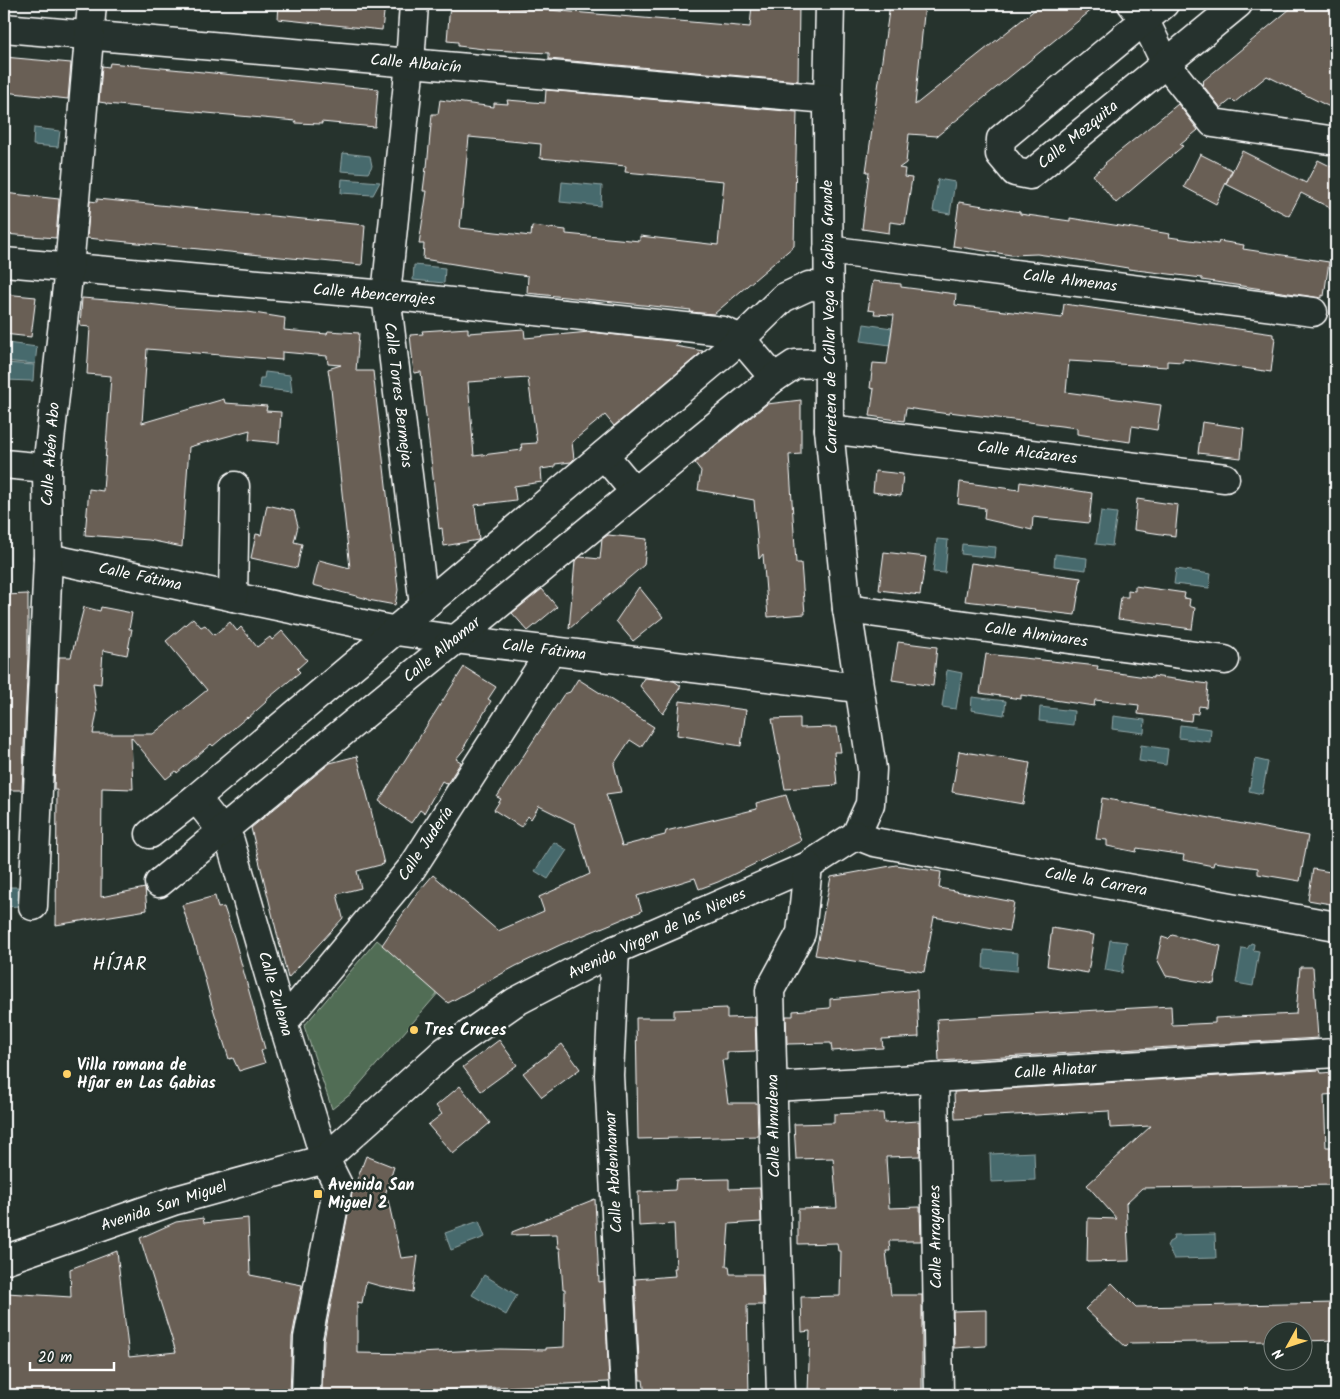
<svg xmlns="http://www.w3.org/2000/svg" width="1340" height="1399" font-family="Kalam,sans-serif">
<style>
.green{fill:#516d55;stroke:#a8b6aa}
.water{fill:#476a6d;stroke:#91a6a7}
.building{fill:#695e55;stroke:#fff;fill-rule:evenodd}
.lines{fill:none;stroke-linecap:round;stroke-linejoin:round}
.minor-casing{stroke:#fff;stroke-width:31}
.minor{stroke:#26332d;stroke-width:28}
.poi-dot{fill:#ffd166;stroke:#26332d;stroke-width:2}
.labels{text-anchor:middle;dominant-baseline:central;stroke-width:5;stroke-linejoin:round;paint-order:stroke}
.street-label{font-size:16px;fill:#fff;stroke:#26332d}
.poi-label{font-size:16px;font-weight:bold;fill:#fff;stroke:#26332d;text-anchor:start}
.quarter-label{font-size:19px;letter-spacing:1px;fill:#fff;stroke:#26332d}
</style>
<rect width="100%" height="100%" fill="#26332d"/>
<filter id="ink" filterUnits="userSpaceOnUse"><feTurbulence type="fractalNoise" baseFrequency=".02" numOctaves="2"/><feDisplacementMap in="SourceGraphic" scale="10" xChannelSelector="R" yChannelSelector="G"/><feConvolveMatrix kernelMatrix="1 2 1 2 8 2 1 2 1" color-interpolation-filters="sRGB"/></filter>
<g filter="url(#ink)">
<polygon class="green" points="377,940 439,992 352,1093 332,1109 304,1026"/>
<g class="water">
<polygon points="34,128 60,131 58,147 33,145"/>
<polygon points="343,153 370,156 372,166 368,173 341,171"/>
<polygon points="342,179 380,182 373,195 341,193"/>
<polygon points="938,179 955,182 950,214 933,211"/>
<polygon points="562,182 602,186 601,206 560,202"/>
<polygon points="414,265 445,268 444,283 413,280"/>
<polygon points="864,324 892,328 890,345 861,341"/>
<polygon points="7,343 37,347 35,364 5,361"/>
<polygon points="4,363 34,365 33,381 4,380"/>
<polygon points="265,372 290,375 292,392 259,388 260,378 264,378"/>
<polygon points="1101,511 1117,513 1112,546 1096,544"/>
<polygon points="937,539 948,540 945,573 933,572"/>
<polygon points="962,544 996,547 995,558 961,554"/>
<polygon points="1055,554 1087,558 1086,570 1054,566"/>
<polygon points="1176,569 1211,574 1209,588 1174,584"/>
<polygon points="947,670 962,673 956,709 942,707"/>
<polygon points="972,697 1006,701 1004,715 971,710"/>
<polygon points="1040,707 1074,711 1073,725 1039,721"/>
<polygon points="1113,716 1145,720 1144,733 1112,729"/>
<polygon points="1180,725 1211,729 1210,742 1179,738"/>
<polygon points="1141,745 1168,749 1166,765 1139,761"/>
<polygon points="1255,759 1268,762 1262,794 1249,791"/>
<polygon points="554,842 567,850 548,879 535,871"/>
<polygon points="4,887 18,887 19,906 4,907"/>
<polygon points="1110,940 1127,942 1122,973 1105,970"/>
<polygon points="1251,943 1254,944 1253,950 1259,951 1253,986 1236,983 1242,948 1247,949"/>
<polygon points="984,950 1018,953 1017,971 983,968"/>
<polygon points="1034,1152 1035,1180 991,1182 990,1154"/>
<polygon points="479,1221 485,1237 451,1250 445,1233"/>
<path d="M1215,1234l1,24 -42,1c-2,-5 -5,-8 -7,-13l2,-4 4,-2 1,-5z"/>
<polygon points="484,1275 517,1295 506,1315 472,1295"/>
</g>
<g class="building">
<polygon points="279,4 385,4 382,30 278,19"/>
<polygon points="450,4 477,4 750,27 752,4 799,4 798,81 549,59 549,53 492,50 458,46 458,42 447,41"/>
<polygon points="890,4 925,4 915,105 1042,4 1099,4 937,136 909,134 906,163 899,168 905,169 904,177 912,178 905,224 890,222 889,233 862,229 869,172 866,172"/>
<polygon points="1296,4 1336,4 1336,110 1267,76 1235,102 1232,99 1221,108 1202,84 1204,82 1203,81"/>
<polygon points="4,57 71,63 68,99 4,92"/>
<polygon points="110,63 378,89 375,127 321,122 322,124 295,123 296,121 106,104 106,103 99,102 102,66 109,67"/>
<path d="M546,90l251,22 -3,134 -80,68 -24,-2 1,-2 -164,-17 1,-17 -37,-5v-1l-68,-11 1,-15h-5l8,-53h-4l3,-24h1l5,-53h6l2,-14 54,7v-4l14,1 -1,-4 38,3zM469,137l72,7 -1,14 86,8 -1,6 99,9 -6,64 -78,-9v5l-74,-7v-4l-34,-4 -1,10 -71,-8z"/>
<polygon points="1178,104 1198,130 1180,145 1183,146 1116,203 1093,175 1106,164 1105,163"/>
<polygon points="1242,151 1306,183 1318,160 1336,169 1336,211 1301,193 1289,216 1226,184"/>
<polygon points="1200,154 1232,170 1216,204 1184,187"/>
<polygon points="4,193 59,199 56,238 4,234"/>
<polygon points="97,199 365,225 362,265 87,238 90,201 97,202"/>
<polygon points="959,202 1020,212 1020,214 1070,221 1070,218 1170,234 1169,237 1218,244 1219,241 1244,245 1243,249 1329,262 1324,296 1322,295 1322,298 1202,280 1202,278 1128,269 1128,268 1078,260 1037,254 1011,255 953,246"/>
<polygon points="873,281 901,284 901,287 956,294 955,305 1062,318 1064,304 1273,334 1273,337 1275,338 1271,372 1183,359 1183,362 1167,361 1167,367 1069,361 1066,392 1161,405 1157,430 1132,426 1130,442 1077,434 1077,428 949,412 949,414 906,408 904,421 870,416 874,389 870,388 873,363 887,364 894,315 874,314 875,311 868,310"/>
<polygon points="4,294 36,297 31,337 4,334"/>
<polygon points="82,298 133,302 172,307 248,312 285,318 284,330 327,334 328,331 359,333 356,371 373,371 398,590 395,605 368,600 368,599 313,585 319,560 350,568 331,389 328,369 341,365 328,364 327,356 282,352 282,360 147,349 142,423 224,399 225,403 267,406 266,411 281,412 279,443 249,440 250,430 189,447 182,547 149,540 85,535 89,489 103,491 111,376 87,374 90,327 80,326"/>
<path d="M468,328v5l56,-4 1,9 64,-6 91,10 -5,4 28,5 -89,75 -9,-11 -33,27 2,17 -3,3 -16,2v3l-14,2 1,13 -28,4 2,14 -41,5 4,34 -1,1 -34,6 -2,-18 -3,1 -18,-157 -7,1 -4,-38 13,-1 -1,-3zM528,378l9,65 -16,1 1,6 -48,6 -6,-74z"/>
<polygon points="801,400 801,454 789,455 796,563 801,563 805,614 768,617 763,554 759,559 754,500 698,490 701,471 695,463 767,404"/>
<polygon points="1202,422 1244,428 1241,458 1198,453"/>
<polygon points="875,471 903,474 901,496 873,492"/>
<polygon points="960,482 1019,490 1020,482 1092,493 1089,523 1033,517 1032,530 984,519 985,508 958,504"/>
<polygon points="1137,499 1178,505 1175,536 1134,530"/>
<polygon points="267,505 294,511 298,526 294,542 302,544 297,568 251,558 256,534 261,535"/>
<polygon points="608,535 647,539 644,565 569,629 575,561 580,557 600,559 602,539"/>
<polygon points="884,552 926,557 920,595 879,590"/>
<polygon points="971,563 1081,578 1075,615 1034,610 1035,609 965,601"/>
<polygon points="1135,586 1185,593 1184,598 1190,599 1189,606 1195,608 1192,629 1118,619 1121,597 1128,597 1128,590 1135,591"/>
<polygon points="639,587 663,617 633,641 616,621"/>
<polygon points="542,589 557,607 528,631 512,613"/>
<polygon points="28,594 28,655 22,790 4,790 4,595"/>
<polygon points="84,607 100,611 101,607 132,613 129,629 132,629 127,655 103,650 101,684 93,683 97,712 93,734 153,734 207,690 166,641 193,618 201,627 205,625 214,635 230,622 237,631 241,627 257,647 270,637 272,640 282,631 307,660 297,669 300,672 265,701 266,702 248,718 247,717 213,746 211,744 177,773 176,771 166,779 131,737 133,789 102,788 101,897 145,888 147,910 56,925 57,790 54,790 59,657 71,657"/>
<polygon points="898,642 937,647 933,686 892,680"/>
<polygon points="986,654 1098,666 1097,670 1153,678 1153,676 1174,679 1208,684 1206,707 1199,706 1198,714 1192,713 1191,721 1138,714 1139,705 1095,700 1094,706 1021,695 1021,699 980,693"/>
<polygon points="464,667 496,687 488,699 491,701 464,747 465,748 456,759 461,762 447,784 442,781 424,813 420,810 411,823 379,801"/>
<polygon points="645,678 674,681 681,686 663,714 640,686"/>
<polygon points="578,679 654,727 641,747 630,740 614,764 621,792 606,794 622,846 665,835 666,831 757,809 756,803 786,795 801,841 718,882 699,889 695,878 637,896 642,911 560,945 516,966 448,1003 382,945 415,896 433,875 498,931 544,911 539,897 590,874 575,824 539,806 531,819 528,816 521,827 494,810 501,799 497,797 531,744 564,694 570,692"/>
<polygon points="680,701 746,710 741,746 677,735"/>
<polygon points="800,718 800,728 837,727 841,752 834,752 837,785 785,789 772,719"/>
<polygon points="959,751 1030,763 1023,804 952,792"/>
<polygon points="357,756 369,802 384,864 357,871 361,888 337,894 343,918 288,978 251,828 330,763"/>
<polygon points="1102,798 1308,836 1300,881 1258,874 1258,868 1214,862 1213,866 1183,860 1184,855 1137,848 1136,852 1107,846 1107,840 1096,839"/>
<polygon points="896,865 941,872 939,888 1014,902 1009,931 934,917 924,972 815,955 831,877"/>
<polygon points="1313,869 1336,873 1336,905 1308,900"/>
<polygon points="215,896 218,908 224,907 234,937 265,1049 261,1051 265,1063 239,1071 233,1058 229,1059 212,1005 196,946 195,946 182,905"/>
<polygon points="1052,928 1094,935 1088,973 1047,966"/>
<polygon points="1172,935 1221,946 1214,984 1166,976 1157,959 1162,937 1168,939"/>
<polygon points="1300,967 1313,967 1318,1038 939,1061 937,1019 1171,1006 1172,1025 1215,1023 1215,1018 1296,1014"/>
<polygon points="917,990 919,1037 882,1039 883,1048 860,1049 832,1051 831,1043 787,1044 786,1016 793,1016 793,1011 830,1008 830,999"/>
<polygon points="727,1008 727,1018 755,1017 756,1051 727,1052 727,1060 722,1060 728,1103 757,1103 758,1136 638,1139 636,1018 674,1018 674,1010"/>
<polygon points="499,1040 517,1065 481,1091 463,1067"/>
<polygon points="562,1044 580,1069 542,1097 523,1073"/>
<polygon points="1320,1070 1321,1073 1336,1072 1336,1094 1324,1095 1326,1147 1336,1147 1336,1185 1142,1188 1126,1203 1129,1261 1087,1262 1088,1218 1117,1219 1087,1185 1151,1126 1110,1128 1109,1111 1034,1115 1034,1114 976,1117 976,1118 955,1119 954,1092"/>
<polygon points="460,1086 490,1123 453,1154 428,1125 442,1114 436,1106"/>
<polygon points="858,1113 883,1113 884,1123 919,1121 920,1156 886,1157 889,1208 920,1207 921,1241 889,1241 890,1251 886,1251 891,1295 922,1295 922,1395 808,1393 810,1331 802,1332 801,1297 840,1296 841,1251 838,1251 837,1243 798,1244 798,1209 837,1208 833,1158 796,1159 794,1124 834,1123 834,1114"/>
<polygon points="366,1156 394,1167 384,1198 388,1200 401,1258 418,1256 413,1292 380,1286 366,1282 362,1303 357,1302 357,1353 419,1354 418,1353 500,1349 546,1350 546,1348 564,1347 565,1289 563,1289 560,1248 558,1248 557,1234 512,1235 512,1232 595,1199 599,1282 604,1281 609,1382 393,1392 392,1395 344,1395 322,1393 324,1340 352,1193"/>
<polygon points="729,1179 729,1189 760,1188 761,1222 729,1224 726,1266 729,1266 730,1274 762,1274 763,1305 747,1305 749,1395 645,1395 643,1380 640,1380 635,1279 675,1276 674,1268 676,1268 674,1224 639,1226 638,1192 675,1190 676,1180"/>
<polygon points="203,1218 204,1223 248,1218 250,1275 302,1285 292,1337 290,1395 4,1395 4,1322 7,1293 71,1297 70,1269 117,1251 129,1357 176,1352 140,1238 176,1222"/>
<polygon points="1112,1283 1136,1307 1336,1303 1336,1340 1302,1341 1302,1332 1272,1332 1272,1341 1130,1343 1126,1347 1085,1309"/>
<polygon points="986,1310 986,1346 954,1348 953,1311"/>
</g>
<g class="lines">
<g class="minor-casing">
<g id="minor">
<polyline points="414,4 410,63 386,295 424,606"/>
<polyline points="830,4 828,99 829,429 847,609 872,769 870,804 856,835"/>
<polyline points="1132,4 1144,19 1166,64 1213,123 1336,141"/>
<polyline points="1164,4 1001,139 1000,154 1015,172 1030,175 1238,4"/>
<polyline points="4,28 828,99"/>
<polyline points="828,250 1313,312"/>
<polyline points="4,262 386,295 723,331 741,339 774,378"/>
<polyline points="829,429 1225,478"/>
<polyline points="604,455 635,492"/>
<polyline points="4,464 47,468"/>
<polyline points="48,558 396,631 454,639 858,688"/>
<polyline points="233,597 235,486"/>
<polyline points="847,609 1225,660"/>
<polyline points="196,798 230,841 283,1023 325,1159 338,1185 308,1338 306,1395"/>
<polyline points="150,834 196,798 741,339 783,298 809,286 829,287"/>
<polyline points="856,835 874,842 1336,926"/>
<polyline points="159,883 774,378 795,364 828,363"/>
<polyline points="33,906 48,558 47,468 69,268 92,4"/>
<polyline points="615,950 609,1075 625,1395"/>
<polyline points="283,1023 412,868 551,651"/>
<polyline points="934,1078 939,1395"/>
<polyline points="773,1087 934,1078 1336,1053"/>
<polyline points="4,1260 173,1201 325,1159 445,1051 515,1002 615,950 808,866 856,835"/>
<polyline points="781,1395 770,990 801,933 808,866"/>
</g>
</g>
<use href="#minor" class="minor"/>
</g>
</g>
<g class="poi-dot">
<circle cx="414" cy="1030" r="5"/>
<circle cx="67" cy="1074" r="5"/>
<rect x="313" y="1189" width="10" height="10" rx="2.5"/>
</g>
<g class="labels">
<g class="street-label">
<text transform="translate(416 64) rotate(5)">Calle Albaicín</text>
<text transform="translate(1078 135) rotate(-39)">Calle Mezquita</text>
<text transform="translate(1070 281) rotate(7)">Calle Almenas</text>
<text transform="translate(374 295) rotate(5)">Calle Abencerrajes</text>
<text transform="translate(830 317) rotate(-91)">Carretera de Cúllar Vega a Gabia Grande</text>
<text transform="translate(398 395) rotate(83)">Calle Torres Bermejas</text>
<text transform="translate(1027 453) rotate(7)">Calle Alcázares</text>
<text transform="translate(51 454) rotate(-86)">Calle Abén Abo</text>
<text transform="translate(140 577) rotate(12)">Calle Fátima</text>
<text transform="translate(1036 635) rotate(8)">Calle Alminares</text>
<text transform="translate(442 650) rotate(-39)">Calle Alhamar</text>
<text transform="translate(544 650) rotate(7)">Calle Fátima</text>
<text transform="translate(426 844) rotate(-56)">Calle Judería</text>
<text transform="translate(1096 882) rotate(10)">Calle la Carrera</text>
<text transform="translate(657 934) rotate(-25)">Avenida Virgen de las Nieves</text>
<text transform="translate(275 994) rotate(74)">Calle Zulema</text>
<text transform="translate(1055 1071) rotate(-4)">Calle Aliatar</text>
<text transform="translate(774 1126) rotate(-91)">Calle Almudena</text>
<text transform="translate(614 1172) rotate(-93)">Calle Abdenhamar</text>
<text transform="translate(164 1206) rotate(-18)">Avenida San Miguel</text>
<text transform="translate(936 1237) rotate(-91)">Calle Arrayanes</text>
</g>
<g class="poi-label">
<text x="424" y="1030">Tres Cruces</text>
<text x="77" y="1065">Villa romana de<tspan x="77" dy="18">Híjar en Las Gabias</tspan></text>
<text x="328" y="1185">Avenida San<tspan x="328" dy="18">Miguel 2</tspan></text>
</g>
<g class="quarter-label">
<text x="120" y="965">HÍJAR</text>
</g>
</g>
<rect width="1340" height="1399" fill="none" stroke="#26332d" stroke-width="20"/>
<rect x="10" y="10" width="1320" height="1379" fill="none" stroke="#fff" stroke-width="2" filter="url(#ink)"/>
<g transform="translate(1288 1346) rotate(230)"><circle r="24" fill="#26332d" stroke="#7d8581"/>
<path d="M0-4L9 19L0 12L-9 19Z" fill="#ffd166"/>
<text y="-8" font-size="14" font-weight="bold" text-anchor="middle" fill="#ffffff">N</text>
</g>
<path d="M30 1362v8h84v-8" fill="none" stroke="#ffffff" stroke-width="2.5"/>
<text x="38" y="1362" font-size="15" fill="#ffffff" stroke="#26332d" stroke-width="4" paint-order="stroke">20 m</text>
</svg>
